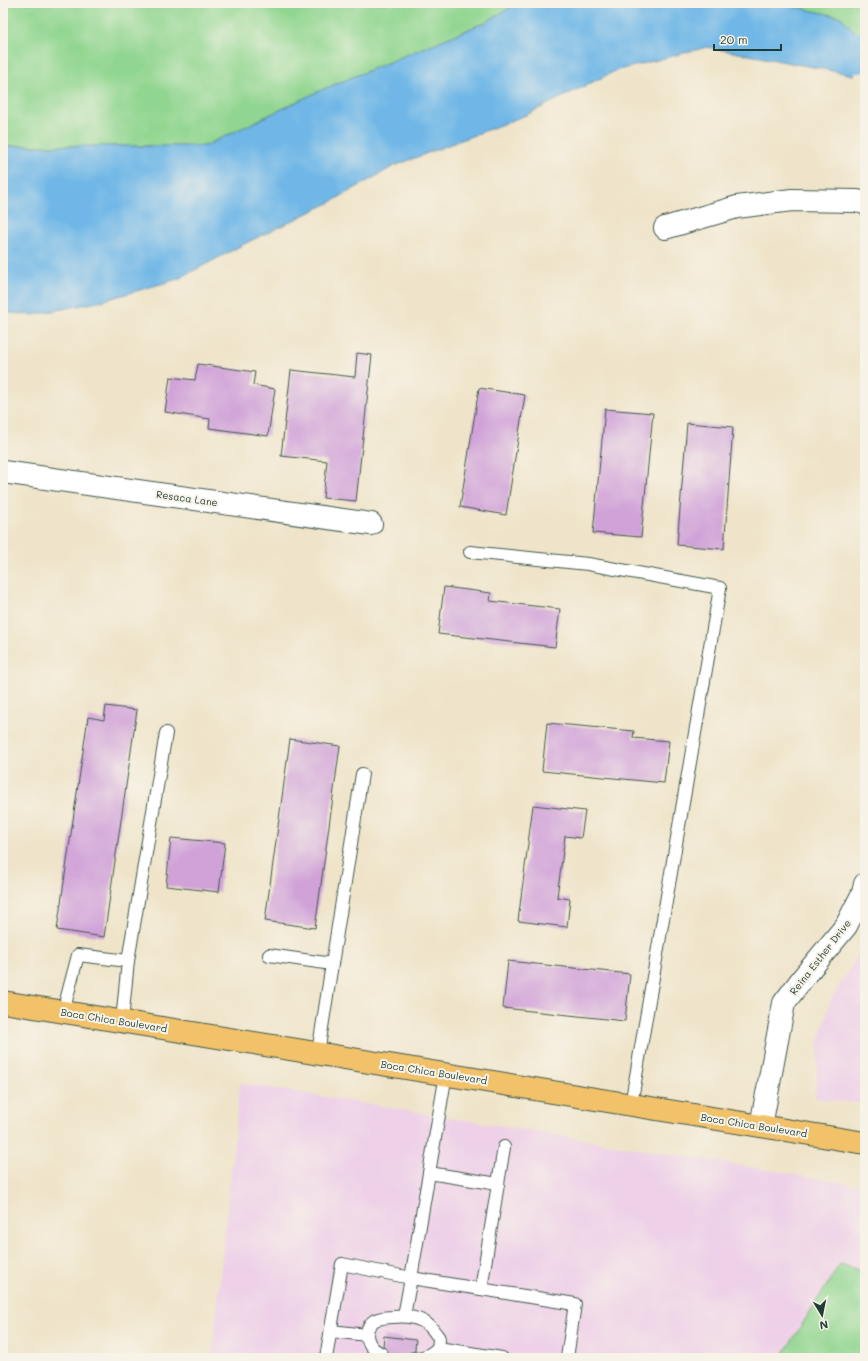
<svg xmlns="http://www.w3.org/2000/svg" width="868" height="1361" font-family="Mali,sans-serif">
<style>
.built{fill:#eed0e8}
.green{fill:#91d690;stroke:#588a62}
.water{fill:#70b7e7;stroke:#487a8e}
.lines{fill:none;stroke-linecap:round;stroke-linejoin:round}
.river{stroke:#70b7e7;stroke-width:40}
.building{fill:#d0a2d8}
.lane-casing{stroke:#3e564a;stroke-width:14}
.street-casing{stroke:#3e564a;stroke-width:24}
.primary-casing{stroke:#3e564a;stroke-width:24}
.lane{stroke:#fff;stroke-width:12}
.street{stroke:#fff;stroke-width:22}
.primary{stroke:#f2c26a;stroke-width:22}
.labels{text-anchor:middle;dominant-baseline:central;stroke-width:4;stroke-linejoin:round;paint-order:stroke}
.street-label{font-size:10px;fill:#1f3d34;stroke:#f7f3e8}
</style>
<rect width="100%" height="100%" fill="#f7f3e8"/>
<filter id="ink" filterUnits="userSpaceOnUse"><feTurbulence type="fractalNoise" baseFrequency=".025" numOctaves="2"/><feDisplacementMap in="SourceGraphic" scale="8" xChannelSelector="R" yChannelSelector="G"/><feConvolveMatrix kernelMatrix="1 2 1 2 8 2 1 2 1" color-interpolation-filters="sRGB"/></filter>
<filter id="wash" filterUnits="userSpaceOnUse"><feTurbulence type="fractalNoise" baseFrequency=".012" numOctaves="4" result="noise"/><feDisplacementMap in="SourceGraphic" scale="16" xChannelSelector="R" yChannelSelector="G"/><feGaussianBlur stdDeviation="0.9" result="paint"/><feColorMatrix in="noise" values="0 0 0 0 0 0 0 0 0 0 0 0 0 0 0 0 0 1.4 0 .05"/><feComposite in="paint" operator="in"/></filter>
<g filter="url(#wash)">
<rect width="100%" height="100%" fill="#efe4c9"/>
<g class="built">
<polygon points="859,955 865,957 865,1104 815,1098 819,1042 831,999"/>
<polygon points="240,1083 865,1186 865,1358 212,1358"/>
</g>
<g class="green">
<polygon points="3,3 518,3 486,22 319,91 205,146 3,146"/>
<polygon points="777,3 865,3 865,34 858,35 841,17"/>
<polygon points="840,1264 865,1272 865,1358 781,1358"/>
</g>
<polygon class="water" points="518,3 777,3 841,17 858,35 854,75 707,47 615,71 526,115 394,166 329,203 248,242 178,279 98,302 32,315 3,312 3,146 205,146 319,91 486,22"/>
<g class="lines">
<polyline class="river" points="802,42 857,53 865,51"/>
</g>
<g id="blocks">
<g class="building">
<polygon points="357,353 372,355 356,501 323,498 327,461 281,456 291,370 355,377"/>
<polygon points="198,364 255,372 253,385 275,389 268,436 209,428 210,419 165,412 170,377 195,380"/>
<polygon points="479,388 525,395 506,515 460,507"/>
<polygon points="605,409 653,413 641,537 593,533"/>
<polygon points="687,423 733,427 724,549 677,545"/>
<polygon points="444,587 491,593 490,601 560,609 555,647 438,634"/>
<polygon points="106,706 137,710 104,937 57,930 88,717 104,720"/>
<polygon points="547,723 634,731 633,738 669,741 664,783 542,771"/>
<polygon points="290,739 340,746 315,928 265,921"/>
<polygon points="533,805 585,811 581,838 565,836 557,897 570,899 567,927 518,921"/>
<polygon points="171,838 225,843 219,892 166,886"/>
<polygon points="508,961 630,974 625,1021 503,1008"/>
<polygon points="384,1336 416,1340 414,1358 382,1358"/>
</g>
</g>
</g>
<g filter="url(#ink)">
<use href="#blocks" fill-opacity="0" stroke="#3e564a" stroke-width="1"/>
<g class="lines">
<g class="lane-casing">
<g id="lane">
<polyline points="470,552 588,564 720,588 631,1105"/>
<polyline points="269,955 332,964"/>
<polyline points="128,961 166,733"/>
<polyline points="63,1012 78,955 128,961 122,1021"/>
<polyline points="318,1053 362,774"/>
<polyline points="429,1173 498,1184"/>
<polyline points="481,1289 504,1147"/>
<polyline points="404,1316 411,1278 575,1304 567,1358"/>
<polyline points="331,1331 367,1335"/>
<polyline points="438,1348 502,1358"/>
<path d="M382,1354c-3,-2 -8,-4 -10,-7 -7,-8 -7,-21 3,-27 5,-2 12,-3 18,-3 17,-2 33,1 43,17 1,1 3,3 3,5 0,3 -1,7 -1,9 -8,7 -14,10 -24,10"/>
<polyline points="326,1358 342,1264 411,1278 446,1074"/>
</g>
</g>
<g class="street-casing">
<g id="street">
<polyline points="665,228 737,207 792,200 857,201 865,203"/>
<polyline points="3,472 371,524"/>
<polyline points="761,1126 784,1003 802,979 846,926 863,893 865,884"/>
</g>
</g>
<g class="primary-casing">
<polyline id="primary" points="3,1002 865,1143"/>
</g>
<use href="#lane" class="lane"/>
<use href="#street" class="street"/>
<use href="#primary" class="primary"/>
</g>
</g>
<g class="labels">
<g class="street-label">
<text transform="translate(187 498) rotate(8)">Resaca Lane</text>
<text transform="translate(820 957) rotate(-52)">Reina Esther Drive</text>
<text transform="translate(114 1020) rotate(9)">Boca Chica Boulevard</text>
<text transform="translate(434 1072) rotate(9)">Boca Chica Boulevard</text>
<text transform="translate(754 1125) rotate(9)">Boca Chica Boulevard</text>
</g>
</g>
<rect width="868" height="1361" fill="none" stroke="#f7f3e8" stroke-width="16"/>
<g transform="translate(822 1315) rotate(170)" stroke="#f7f3e8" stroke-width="3" paint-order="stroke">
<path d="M0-3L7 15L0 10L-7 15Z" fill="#1f3d34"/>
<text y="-6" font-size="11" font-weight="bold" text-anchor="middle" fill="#1f3d34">N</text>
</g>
<path d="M714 44v6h67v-6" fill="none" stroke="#1f3d34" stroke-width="2"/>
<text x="720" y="44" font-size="12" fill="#1f3d34" stroke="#f7f3e8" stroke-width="3" paint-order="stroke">20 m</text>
</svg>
